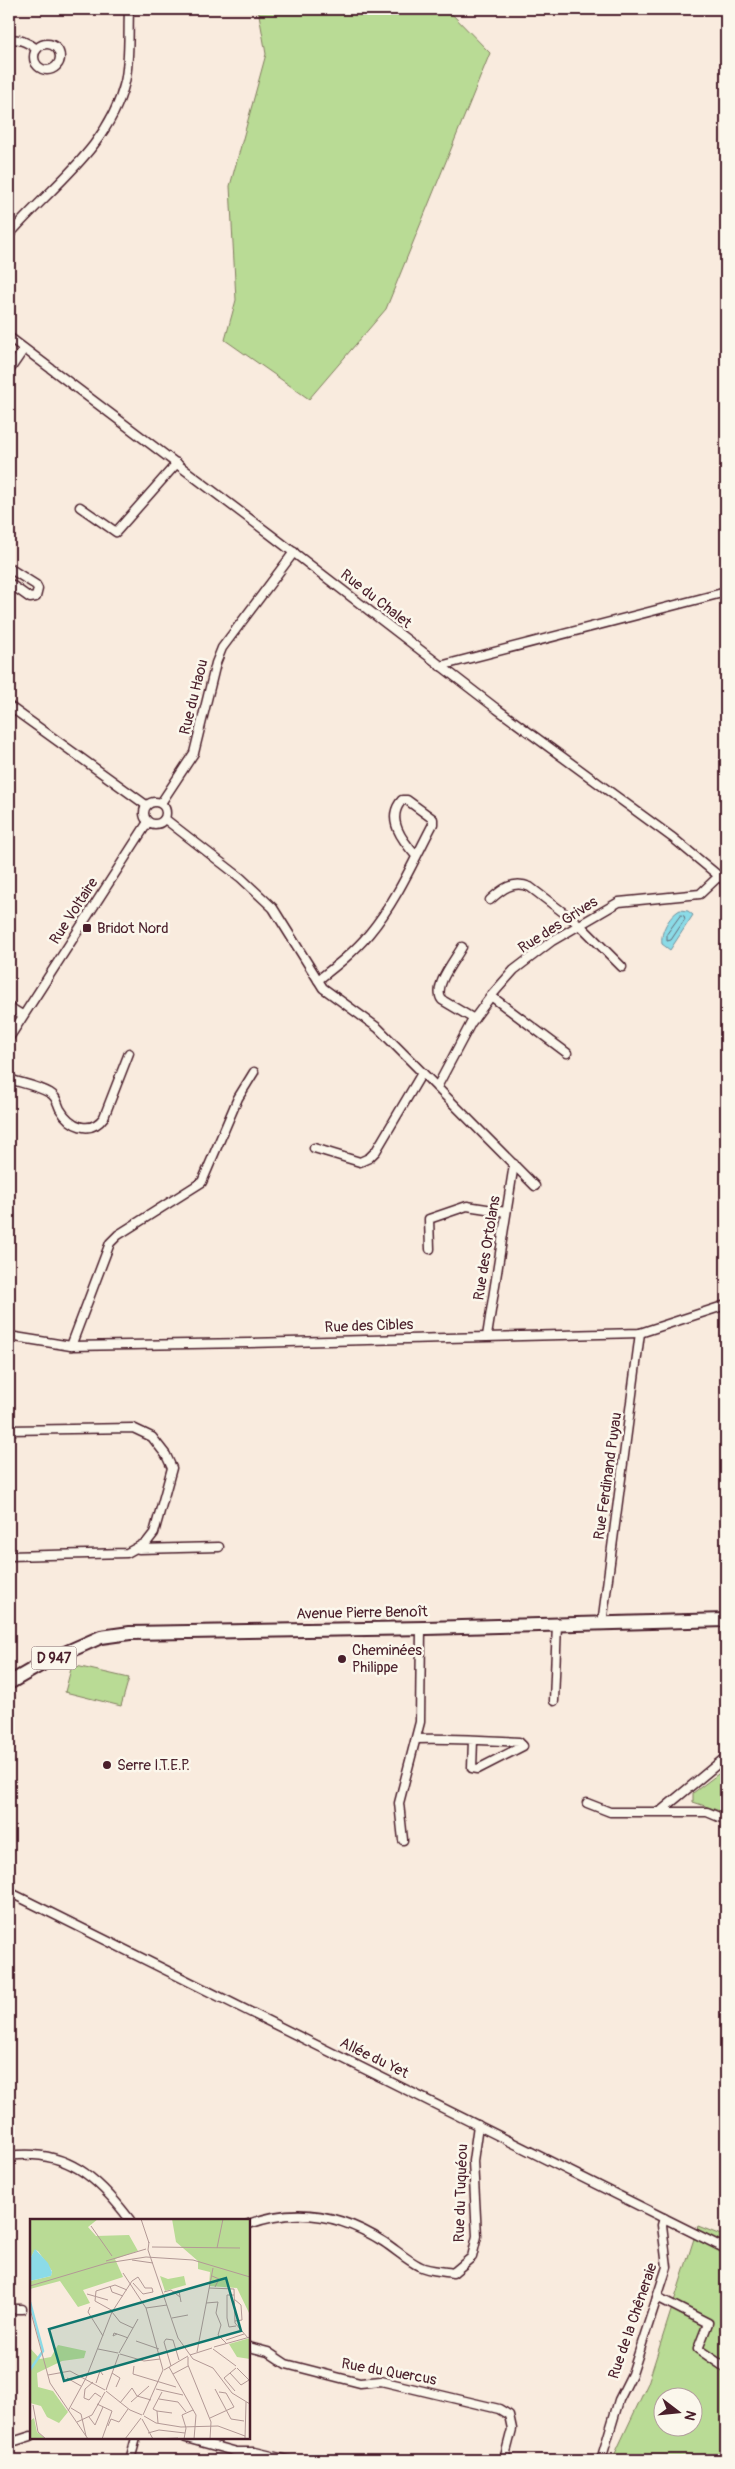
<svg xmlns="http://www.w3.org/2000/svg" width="735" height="2469" font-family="Pangolin,sans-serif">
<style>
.green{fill:#b9db95;stroke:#827d60;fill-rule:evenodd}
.water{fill:#8bdbe7;stroke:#71909c}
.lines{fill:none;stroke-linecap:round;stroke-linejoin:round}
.shore{stroke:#646a76;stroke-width:1}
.minor-casing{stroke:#4a1f2b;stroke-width:11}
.primary-casing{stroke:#4a1f2b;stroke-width:16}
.minor{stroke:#fbf7ec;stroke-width:8}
.primary{stroke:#fbf7ec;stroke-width:12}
.poi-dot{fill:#4a1f2b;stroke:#fbf7ec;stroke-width:2}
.labels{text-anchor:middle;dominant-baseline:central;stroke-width:5;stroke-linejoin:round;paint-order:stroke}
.shield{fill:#fbf7ec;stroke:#7f6065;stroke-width:1}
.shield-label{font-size:14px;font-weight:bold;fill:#4a1f2b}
.street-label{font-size:15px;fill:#4a1f2b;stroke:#fbf7ec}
.poi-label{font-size:15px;fill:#4a1f2b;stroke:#fbf7ec;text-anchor:start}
.inset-river{fill:none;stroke:#8bdbe7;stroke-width:2.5}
.inset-road{fill:none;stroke:#b39996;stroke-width:1}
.view{fill:#0f766e;fill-opacity:0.15;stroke:#0f766e;stroke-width:2.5}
.inset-edge{fill:none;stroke:#4a1f2b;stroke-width:2.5}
</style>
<rect width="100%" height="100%" fill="#f9ebde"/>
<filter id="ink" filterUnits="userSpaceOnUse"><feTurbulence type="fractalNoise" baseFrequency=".02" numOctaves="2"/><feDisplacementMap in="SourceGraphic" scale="10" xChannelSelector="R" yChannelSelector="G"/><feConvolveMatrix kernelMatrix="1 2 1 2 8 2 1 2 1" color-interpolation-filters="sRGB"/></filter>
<g filter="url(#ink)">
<g class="green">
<polygon points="258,9 447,9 490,53 386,309 309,399 225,340 236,300 230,186 266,54"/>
<polygon points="72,1665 129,1678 121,1706 65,1692"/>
<polygon points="726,1768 726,1813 693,1802 693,1793"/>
<path d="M698,2226l28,11v223h-114l36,-77zM662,2396h30v30h-30z"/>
</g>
<path class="water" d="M680,910l8,1 5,4 -23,35 -8,-6c-2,-12 7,-28 18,-34z"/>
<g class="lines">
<polygon class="shore" points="681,915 684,916 685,919 671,940 667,941 667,934"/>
<g class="minor-casing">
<g id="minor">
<path d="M9,40c9,-3 21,4 28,9"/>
<circle cx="47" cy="57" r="13"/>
<path d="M9,235c42,-49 100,-87 116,-153 5,-23 3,-50 4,-73"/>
<polyline points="9,337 271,535 497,709 673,838 726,882"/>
<polyline points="9,371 24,349"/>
<polyline points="80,507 116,532 177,463"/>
<polyline points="9,568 36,585 38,589 36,597 30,598 9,583"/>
<polyline points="440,666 726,592"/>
<polyline points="9,706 146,805"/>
<circle cx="155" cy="813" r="11"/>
<polyline points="161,803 194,753 216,663 222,648 294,552"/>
<polyline points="165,819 241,878 273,908 323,988 378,1028 535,1186"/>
<path d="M490,900c12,-11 23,-20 40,-13l51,39 41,41"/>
<path d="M462,947c-7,13 -30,40 -20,53l32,19"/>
<path d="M318,980c18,-14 36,-28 51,-46 27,-32 45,-74 64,-110v-5l-26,-19h-5c-17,19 1,41 14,56"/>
<polyline points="491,996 567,1053"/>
<polyline points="9,1007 22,1015"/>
<polyline points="9,1038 148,822"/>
<path d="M9,1079c12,4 29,7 41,14 7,4 7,10 10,16 10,17 30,27 44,8l25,-64"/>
<polyline points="437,1087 471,1023 491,996 514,970 552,941 619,902 700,894 719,876"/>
<polyline points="314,1148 360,1162 369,1158 376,1151 422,1073"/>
<polyline points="430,1249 429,1219 467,1206 506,1212"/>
<polyline points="9,1336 71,1346 249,1343 640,1333 726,1305"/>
<polyline points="487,1336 514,1164"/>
<polyline points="71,1346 110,1243 118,1235 202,1182 238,1098 254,1072"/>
<polyline points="9,1430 133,1428 152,1437 166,1455 172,1468 154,1533 147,1542 127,1553 9,1556"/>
<polyline points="139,1549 219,1547"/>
<polyline points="602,1624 640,1333"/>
<polyline points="554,1701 557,1624"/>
<path d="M416,1739c34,-1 69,1 103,3l4,4 -45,23 -6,-1 1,-28"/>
<polyline points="587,1803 610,1812 707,1812 726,1820"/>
<polyline points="662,1810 726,1757"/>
<polyline points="403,1840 399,1803 420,1722 421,1628"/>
<polyline points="9,1892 726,2249"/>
<path d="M9,2156c56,-8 89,21 121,64"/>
<path d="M249,2224c48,-18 93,-9 135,18 12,8 23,18 35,24 9,5 24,5 34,7l19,-16 5,-21 -4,-75 5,-36"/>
<polyline points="657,2297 708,2323 698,2349 726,2368"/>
<polyline points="9,2309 22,2309"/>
<polyline points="249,2347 268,2352 286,2364 360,2383 381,2381 499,2409 509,2415 512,2429 504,2460"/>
<polyline points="186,2438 237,2452 255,2452 288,2460"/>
<polyline points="9,2443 31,2436"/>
<polyline points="130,2460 136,2438"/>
<polyline points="601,2460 619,2400 632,2374 667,2267 662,2225 664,2218"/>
</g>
</g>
<g class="primary-casing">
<polyline id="primary" points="9,1683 49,1660 101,1637 130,1633 426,1628 726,1620"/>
</g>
<use href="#minor" class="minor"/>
<use href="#primary" class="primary"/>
</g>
</g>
<g class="poi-dot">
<rect x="82" y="923" width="10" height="10" rx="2.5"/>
<circle cx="342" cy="1659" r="5"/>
<circle cx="107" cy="1765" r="5"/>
</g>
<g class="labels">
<rect class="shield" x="31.5" y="1646.5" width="45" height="23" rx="4"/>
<g class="shield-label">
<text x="54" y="1658">D 947</text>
</g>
<g class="street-label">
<text transform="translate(376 599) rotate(38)">Rue du Chalet</text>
<text transform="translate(194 697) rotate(-76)">Rue du Haou</text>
<text transform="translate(74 911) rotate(-57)">Rue Voltaire</text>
<text transform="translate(558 925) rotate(-33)">Rue des Grives</text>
<text transform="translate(487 1248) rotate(-81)">Rue des Ortolans</text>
<text transform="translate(369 1326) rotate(-2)">Rue des Cibles</text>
<text transform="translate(608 1476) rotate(-82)">Rue Ferdinand Puyau</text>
<text transform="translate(362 1613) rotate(-1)">Avenue Pierre Benoît</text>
<text transform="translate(374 2058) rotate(26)">Allée du Yet</text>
<text transform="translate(461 2193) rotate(-88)">Rue du Tuquéou</text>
<text transform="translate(633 2321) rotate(-71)">Rue de la Chêneraie</text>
<text transform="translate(389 2372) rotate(10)">Rue du Quercus</text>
</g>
<g class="poi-label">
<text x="97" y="928">Bridot Nord</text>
<text x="352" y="1650">Cheminées<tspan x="352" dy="17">Philippe</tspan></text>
<text x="117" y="1765">Serre I.T.E.P.</text>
</g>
</g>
<g transform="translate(30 2219)">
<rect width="220" height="220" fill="#f9ebde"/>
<path d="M0,0h68l-10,8 8,9 33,-1 9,16 -23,8 8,18 -40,13 7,13 -12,4 -18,-26 -30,8v-8l21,-5 1,-5 -14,-20 -3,-1 -5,9zM142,0h78v96l-13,-27 -28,-2 1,-14 -12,-3v-8l-22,-19zM130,57l8,3 16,-3 2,9 -21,6zM220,119v21l-13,-2 -8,-13zM28,126l28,6 -2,7 -22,3 -25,12 1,14 15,4 15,21 -9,11 -12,-6 -6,-11 -11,-3v-55l10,11 11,-2zM4,199l3,14 9,7h-16v-18z" fill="#b9db95"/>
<path d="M5,30l13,14 4,9 -1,4 -21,5v-22z" fill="#8bdbe7"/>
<path class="inset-river" d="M0,83l13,49 -13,19"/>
<path class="inset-road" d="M111,0l8,24M61,7l21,30M119,23l-1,8 30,88 15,21M122,28l88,1M187,29l6,-29M102,41l21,3M76,42l40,-12M93,54l23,35 17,62 -20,45M182,57l7,3 -4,8M103,64l10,11 10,-2M0,67l77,-23 39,-6 47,3 57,17M80,67l2,6 11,4M179,69l25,1 1,34 13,15M134,73l7,-2 9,7M143,73l6,-1 2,11M57,75l21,6M204,76h-7v23l2,9 7,-1M204,80l7,6 1,15 -7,1M176,84l12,-1 -2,11 5,12 -3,10 9,9M60,88l-2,5 15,24M116,89l21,-3M0,90l20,74 38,56M83,92l-18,-10 1,-10 19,-6 12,5M82,93l8,10 13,6M142,99l16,-3M87,115l-4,2 1,-3 9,3 5,2M196,121l18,-6M106,122l23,8M184,128l36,-10M68,130l20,4M183,130l23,17M167,133l16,-84M89,134l19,-34M90,135l24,7 16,-2M160,136l22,-7M158,138v8l23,57 -1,17M163,140l20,9 19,25 18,11M104,147l-1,8 43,13M141,147l-7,-24 2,-3 7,1 6,20M139,148l27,48 -2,24M206,149l-6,5 11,12 8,-5M207,149l13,13M134,151l24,-14M82,154l8,5 -4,9M200,154l-6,5 11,13M143,155l15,-8M18,156l22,-4 35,19M37,159l14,8M63,163l-8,7 -1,9 5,2 6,-7 6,4M66,164l4,-12 3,4M126,170l27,6M185,170l16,30 13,2M76,171l13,-36M76,172l24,19 12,5M129,180l19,3 8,10M101,183l18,-16M90,184l12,-15 5,8 14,4M67,185l15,7 -10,28M3,186l5,27 8,7M41,189l10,6 5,22M38,192l18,-33 26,-66 20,-31 6,-4 7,11h7l1,4M127,192l15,2M114,197l12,7 25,4 37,-1 27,10M59,198l6,8 8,-18M180,199l24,-11 -8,-14 -7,-1M112,200l11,20M47,203l15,-7 13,-23M128,204l-1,-12 -4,-2 9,-17M78,207l3,-7 8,3 9,-13M118,214l11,-3 26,3M95,220l16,-21M124,220l24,-1M154,220l2,-11 -4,-13 11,-5M215,220l1,-37"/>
<path class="view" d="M196,59l15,53 -177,50 -15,-52z"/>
<rect width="220" height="220" class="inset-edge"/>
</g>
<rect width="735" height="2469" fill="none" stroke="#fbf7ec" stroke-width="30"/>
<rect x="15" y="15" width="705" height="2439" fill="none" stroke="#4a1f2b" stroke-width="2" filter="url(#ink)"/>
<g transform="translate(678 2412) rotate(106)"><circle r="24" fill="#fbf7ec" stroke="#b4a19f"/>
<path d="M0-4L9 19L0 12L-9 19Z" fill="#4a1f2b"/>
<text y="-8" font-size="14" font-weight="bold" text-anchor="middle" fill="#4a1f2b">N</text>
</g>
</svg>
